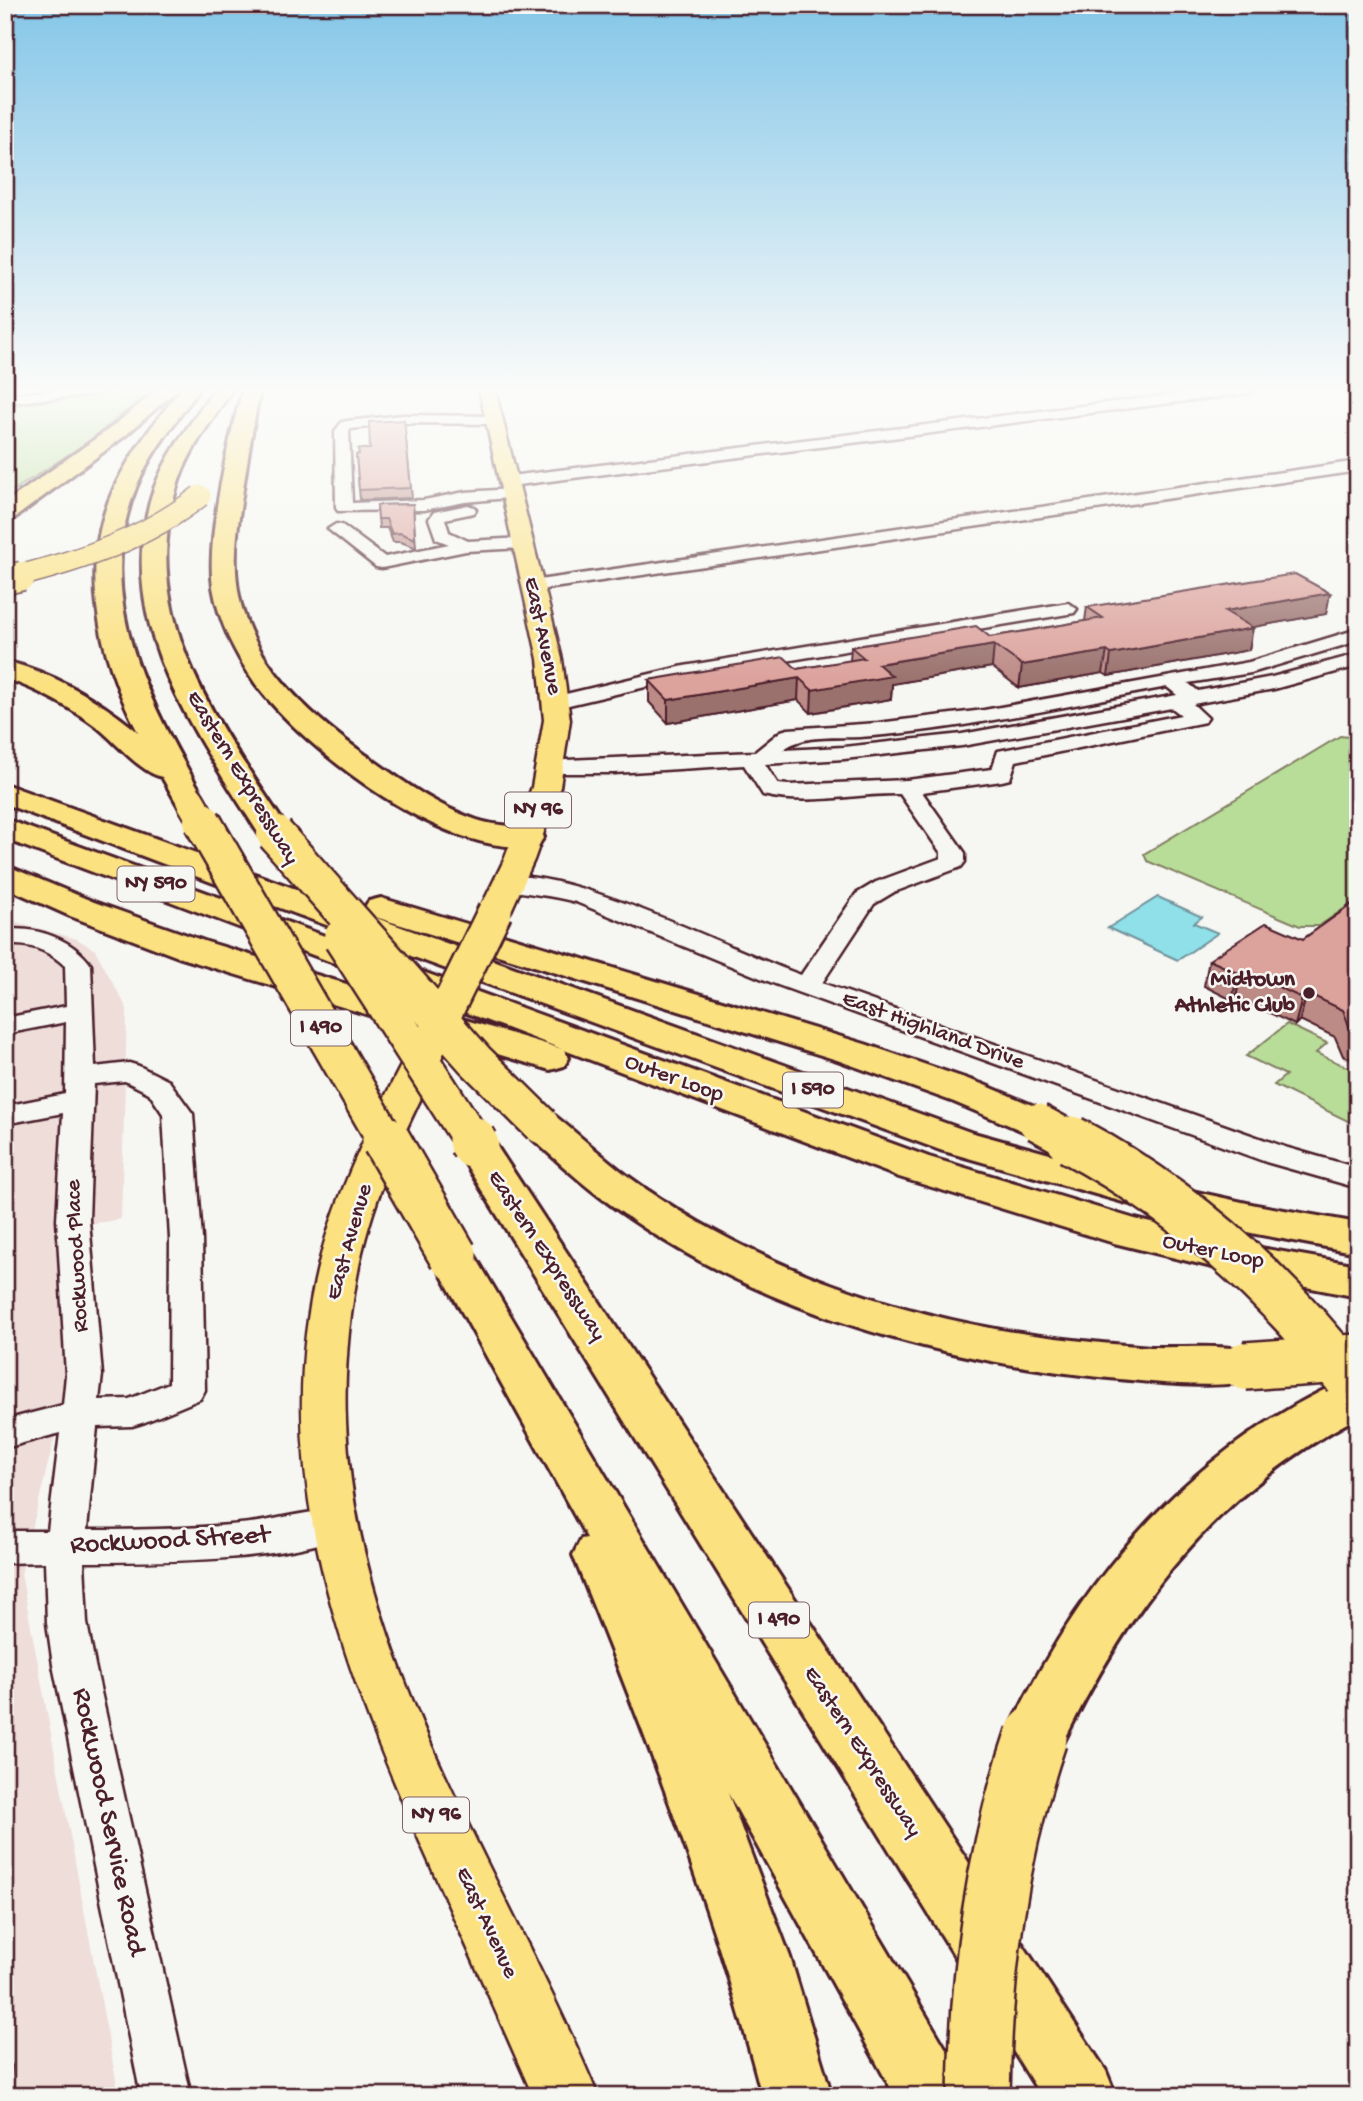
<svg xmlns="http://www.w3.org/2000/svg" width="1363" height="2101" font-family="'Gochi Hand',sans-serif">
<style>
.built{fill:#eeddd8}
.green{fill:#b8dd98;stroke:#817e62;stroke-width:2}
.water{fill:#8fe0e8;stroke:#73939c;stroke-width:2}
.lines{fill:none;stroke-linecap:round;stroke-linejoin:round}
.minor-casing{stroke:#4a1f2b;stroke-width:5}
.major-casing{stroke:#4a1f2b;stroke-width:5}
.highway-casing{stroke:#4a1f2b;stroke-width:6}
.minor{fill:#f6f6f2;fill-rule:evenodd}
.major{fill:#fbe180;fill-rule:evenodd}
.highway{fill:#fbe180;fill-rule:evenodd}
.major-bridge-casing{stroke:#4a1f2b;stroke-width:38;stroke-linecap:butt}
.highway-bridge-far4-casing{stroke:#4a1f2b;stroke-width:24;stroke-linecap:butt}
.highway-bridge-far3-casing{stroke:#4a1f2b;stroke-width:32;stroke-linecap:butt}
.highway-bridge-far2-casing{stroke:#4a1f2b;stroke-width:41;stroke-linecap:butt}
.highway-bridge-far1-casing{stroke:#4a1f2b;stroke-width:52;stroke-linecap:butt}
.highway-bridge-casing{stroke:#4a1f2b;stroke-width:66;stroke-linecap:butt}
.major-bridge{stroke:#fbe180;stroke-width:33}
.highway-bridge-far4{stroke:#fbe180;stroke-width:21}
.highway-bridge-far3{stroke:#fbe180;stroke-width:28}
.highway-bridge-far2{stroke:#fbe180;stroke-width:36}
.highway-bridge-far1{stroke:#fbe180;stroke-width:47}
.highway-bridge{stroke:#fbe180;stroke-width:61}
.wall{fill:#bd8b86;stroke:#4a1f2b;stroke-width:2}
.shaded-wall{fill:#9a716d;stroke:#4a1f2b;stroke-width:2}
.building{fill:#dca29c;stroke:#4a1f2b;stroke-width:2}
.poi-dot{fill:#4a1f2b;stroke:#f6f6f2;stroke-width:2.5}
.labels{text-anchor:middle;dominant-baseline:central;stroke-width:5;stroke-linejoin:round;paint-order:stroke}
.shield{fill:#f6f6f2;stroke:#7e6067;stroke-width:2}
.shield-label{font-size:21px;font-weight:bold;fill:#4a1f2b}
.street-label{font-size:23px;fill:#4a1f2b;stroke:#f6f6f2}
.poi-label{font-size:23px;font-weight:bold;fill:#4a1f2b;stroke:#f6f6f2;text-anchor:end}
.near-street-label{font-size:28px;fill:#4a1f2b;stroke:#f6f6f2}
</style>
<rect width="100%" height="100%" fill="#f6f6f2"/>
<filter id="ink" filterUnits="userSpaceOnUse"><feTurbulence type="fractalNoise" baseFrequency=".0143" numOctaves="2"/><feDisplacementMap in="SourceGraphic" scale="14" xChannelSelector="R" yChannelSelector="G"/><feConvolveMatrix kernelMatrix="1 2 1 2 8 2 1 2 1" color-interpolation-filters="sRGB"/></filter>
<g filter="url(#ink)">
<polygon class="built" points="5,919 77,939 95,950 127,1009 121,1219 60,1229 68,1382 21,1574 119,2096 5,2096"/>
<g class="green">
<polygon points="147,389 154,389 89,441 5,496 5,406 136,392"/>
<polygon points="1340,736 1358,738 1358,899 1319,926 1300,926 1147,861 1144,854"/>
<polygon points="1287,1024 1327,1043 1316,1053 1358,1072 1358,1126 1274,1085 1286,1075 1246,1056"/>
</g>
<polygon class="water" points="1158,897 1202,917 1194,923 1218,933 1178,960 1108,928"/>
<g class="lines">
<g class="minor-casing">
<g id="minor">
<polygon points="67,389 112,389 105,393 5,403 5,395"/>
<polygon points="1220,389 1257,389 1250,393 510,486 502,481 510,476"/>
<polygon points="1340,389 1358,389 1358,395 1342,392"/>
<polygon points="403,415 496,416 503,420 496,424 403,423 351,429 349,431 352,503 424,500 465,492 512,489 518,491 520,494 518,497 465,502 424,510 338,511 336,508 335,431 342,422 347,421"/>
<polygon points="1358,461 1358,471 532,591 523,586 532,581"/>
<polygon points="468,505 474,507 476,510 474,513 445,519 449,532 468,541 523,538 531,543 523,548 466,551 382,568 376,567 328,529 336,524 342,525 385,557 449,544 436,539 429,519 434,512"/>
<polygon points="1068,603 1077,609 1074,613 684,678 556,708 549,706 546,702 549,698 684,666"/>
<path d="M1358,629v12l-107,32 -63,10 10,8 74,-14 86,-23v12l-84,23 -81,15 15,14 -3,4 -189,39 -6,18 -8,2 -80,11 43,61v9l-4,5 -67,25 -20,12 -52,79 466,165 70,20v20l-92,-26 -491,-178 -199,-82c-25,-7 -50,-8 -76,-14l-3,-5 3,-5c61,-15 235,74 301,97l55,-81 20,-12 65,-24v-5l-41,-59c-44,-1 -93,12 -137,1l-19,-30 -130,8h-63l-8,-2 -3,-5 3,-5 212,-9 26,-21 7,-2 90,-6 106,-13 265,-48zM1167,687l10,8 -215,39 -118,13 -61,3c19,-16 52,-12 77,-13 104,-7 205,-31 307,-50zM1172,708l9,7 -183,36 -6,18 -85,11 -119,5 -10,-1 -13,-20 79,-5 118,-13z"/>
<path d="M5,930c31,-4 68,9 86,35l4,102 34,-4 10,3 30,15 24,33 9,125 3,151 -5,9 -55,23 -13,4 -35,1 -10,103c54,0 109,-1 163,-7 29,-3 71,-18 97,-9l5,11 -5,11c-83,27 -177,25 -263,26l3,61 8,42 96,431h-50l-88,-431 -6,-42 -2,-61 -40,1v-32h43l12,-98 -55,15v-28l58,-15 3,-30 -9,-155 6,-107 -58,11v-18l60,-12 1,-72 -61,12v-16l61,-12 -1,-40c-16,-15 -37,-24 -60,-20zM125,1081l24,12 14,21 7,125 -1,144 -40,16 -30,1 3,-25 -13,-155 5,-136z"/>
</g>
</g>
<g class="major-casing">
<g id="major">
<polygon points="479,389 495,389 562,659 570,720 560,787 534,860 511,911 506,918 495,920 484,918 479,911 504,860 532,787 544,720 538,659"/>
<path d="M425,1043l12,4 6,7c-34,67 -69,138 -84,212 -10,51 -15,103 -13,155 9,242 162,458 252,675h-65c-37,-85 -75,-169 -113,-254 -81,-186 -152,-373 -101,-579 18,-73 53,-142 88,-209l6,-7z"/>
</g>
</g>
<g class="highway-casing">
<g id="highway">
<polygon points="158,389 178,389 126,435 13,519 5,521 5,503 112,427"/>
<path d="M181,389h18c-22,32 -49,63 -63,99 -45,112 15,217 69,312l-4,7 -11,2 -11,-2 -17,-30c-21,-4 -47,-36 -65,-50 -28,-21 -59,-37 -92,-49v-17c49,12 94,39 133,71 -39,-76 -61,-165 -23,-246 17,-35 42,-67 66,-97z"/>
<path d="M215,389h18c-21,31 -47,64 -57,101 -39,131 47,240 115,344l-5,7 -11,3 -11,-3 -5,-7c-66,-104 -149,-215 -105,-345 13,-36 39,-69 61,-100z"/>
<path d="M243,389h18c-8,31 -12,63 -17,94 -5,33 -11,67 -7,100 8,73 69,130 126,170 35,25 72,53 114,67 20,7 42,5 62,10l5,7 -5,7c-86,21 -236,-95 -284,-161 -20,-29 -36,-60 -42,-96 -7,-48 16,-150 30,-198z"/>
<polygon points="5,784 970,1132 1155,1183 1256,1205 1358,1223 1358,1253 1256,1234 1155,1211 940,1150 269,904 5,804"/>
<polygon points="5,819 929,1157 1135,1219 1249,1246 1358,1265 1358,1297 1249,1276 1114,1243 899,1177 564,1050 569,1058 564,1066 550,1070 181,958 70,916 5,887 5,865 94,902 207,942 562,1049 5,839"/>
<polygon points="381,898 865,1044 982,1084 1051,1113 1057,1122 1051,1131 1037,1135 1023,1131 954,1102 837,1060 369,915 364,908 369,901"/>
<path d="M541,1112l14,4c25,20 49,42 74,61 123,90 277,143 427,161 32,4 64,7 95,9 37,1 76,-4 111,7l7,12 -7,12c-40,13 -110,4 -153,0 -180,-18 -364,-71 -510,-182 -25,-19 -48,-41 -72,-62l-6,-9 6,-9z"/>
<polygon points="475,1132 490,1136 1106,2071 1116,2096 1041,2096 454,1145 460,1136"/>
<path d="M453,1241l16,4 6,11 484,815 10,25h-74l-167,-303 62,164 42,139h-70c-48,-186 -117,-363 -189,-541l8,-16 6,-1 -156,-282 6,-11z"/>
<path d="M1358,1377v40c-148,79 -231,190 -301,339l-21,8 -21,-8 -9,-19c58,-125 141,-236 257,-312 30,-19 61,-38 95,-48z"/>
</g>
</g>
<use href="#minor" class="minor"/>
<use href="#major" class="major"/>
<use href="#highway" class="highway"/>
<g class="major-bridge-casing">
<polyline id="major-bridge" points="425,1054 495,911"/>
</g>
<g class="highway-bridge-far4-casing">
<path id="highway-bridge-far4" d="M15,577c67,-17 130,-38 185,-81"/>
</g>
<g class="highway-bridge-far3-casing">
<g id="highway-bridge-far3">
<polyline points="5,580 22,576"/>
<polyline points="190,800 203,822"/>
</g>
</g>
<g class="highway-bridge-far2-casing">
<g id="highway-bridge-far2">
<polyline points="202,821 387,1142"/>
<polyline points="275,834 475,1060 541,1125"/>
<polyline points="342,938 473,1142"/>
<polyline points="1037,1122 1074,1142"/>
</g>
</g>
<g class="highway-bridge-far1-casing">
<g id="highway-bridge-far1">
<polyline points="386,1140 453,1256"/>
<polyline points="472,1140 475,1145"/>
<path d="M1071,1140c109,58 200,139 276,236"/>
<polyline points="1245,1366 1356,1358"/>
</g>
</g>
<g class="highway-bridge-casing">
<path id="highway-bridge" d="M979,2096c2,-124 17,-242 57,-359"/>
</g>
<use href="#major-bridge" class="major-bridge"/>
<use href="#highway-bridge-far4" class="highway-bridge-far4"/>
<use href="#highway-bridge-far3" class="highway-bridge-far3"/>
<use href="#highway-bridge-far2" class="highway-bridge-far2"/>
<use href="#highway-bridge-far1" class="highway-bridge-far1"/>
<use href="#highway-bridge" class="highway-bridge"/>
</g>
<g class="wall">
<polygon points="404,420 412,498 360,500 356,455 370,449"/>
<polygon points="413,504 416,548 401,542 393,542 387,528 379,528 377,505"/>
<polygon points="1330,593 1326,614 1252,627 1249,650 1108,676 1103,673 1019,688 992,667 892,684 891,699 811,713 798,700 668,723 649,702 649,680 797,669 850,661 851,647 990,637 1085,621 1087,607"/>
<polygon points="1358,900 1358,1062 1343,1056 1335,1037 1300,1020 1295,1025 1236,997 1232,1000 1204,986 1209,960 1303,939"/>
</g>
<g class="shaded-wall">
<polygon points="1330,593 1326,614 1221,633 1225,611"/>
<polygon points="1253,628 1249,650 1108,676 1111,654"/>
<polygon points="994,645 992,667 892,684 891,699 811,713 812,690 878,664"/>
<polygon points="1107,651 1103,673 1019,688 1022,665"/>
<polygon points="799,678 798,700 668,723 668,700"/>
<polygon points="1242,970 1236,997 1232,1000 1238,973"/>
<polygon points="1307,993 1300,1020 1295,1025 1302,998"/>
<polygon points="5,1660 10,1679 5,1681"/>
<polygon points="5,2051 12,2066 10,2096 5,2096"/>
</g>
<g class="building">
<polygon points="404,420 411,488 359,490 356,455 359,454 358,449 370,449 369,422"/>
<polygon points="413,504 415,539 400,533 392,534 386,519 378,519 377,505"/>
<polygon points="1295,574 1330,593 1225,611 1253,628 1111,654 1107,651 1022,665 994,645 878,664 892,676 812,690 799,678 668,700 649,680 784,657 797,669 864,658 851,647 976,626 990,637 1103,618 1087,607"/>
<polygon points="1358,900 1358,1032 1350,1028 1343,1010 1307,993 1302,998 1242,970 1238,973 1209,960 1266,923 1303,939"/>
</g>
</g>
<linearGradient id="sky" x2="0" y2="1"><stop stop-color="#84c6e8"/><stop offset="0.57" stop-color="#fbfbf9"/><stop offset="1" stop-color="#fbfbf9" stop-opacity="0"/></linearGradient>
<rect width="1363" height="683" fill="url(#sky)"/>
<circle class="poi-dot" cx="1309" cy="993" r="7"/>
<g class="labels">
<g class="shield">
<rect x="505" y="792.5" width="66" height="35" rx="5"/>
<rect x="117.5" y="866.5" width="77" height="35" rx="5"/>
<rect x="291" y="1010.5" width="60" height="35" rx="5"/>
<rect x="783" y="1072.5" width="60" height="35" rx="5"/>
<rect x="749" y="1602.5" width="60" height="35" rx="5"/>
<rect x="403" y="1797.5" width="66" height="35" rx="5"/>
</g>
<g class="shield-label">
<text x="538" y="810">NY 96</text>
<text x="156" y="884">NY 590</text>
<text x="321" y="1028">I 490</text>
<text x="813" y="1090">I 590</text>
<text x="779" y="1620">I 490</text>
<text x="436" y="1815">NY 96</text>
</g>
<g class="street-label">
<text transform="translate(542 636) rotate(78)">East Avenue</text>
<text transform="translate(242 778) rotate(59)">Eastern Expressway</text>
<text transform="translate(933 1031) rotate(20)">East Highland Drive</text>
<text transform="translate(674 1079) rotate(20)">Outer Loop</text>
<text transform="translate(350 1242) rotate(-74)">East Avenue</text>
<text transform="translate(1213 1252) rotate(12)">Outer Loop</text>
<text transform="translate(78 1256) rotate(-93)">Rockwood Place</text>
<text transform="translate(546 1256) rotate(57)">Eastern Expressway</text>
<text transform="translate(862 1752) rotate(57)">Eastern Expressway</text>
<text transform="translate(486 1923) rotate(65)">East Avenue</text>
</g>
<g class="poi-label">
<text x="1295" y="980">Midtown<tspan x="1295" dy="26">Athletic Club</tspan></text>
</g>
<g class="near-street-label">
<text transform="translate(170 1541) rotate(-3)">Rockwood Street</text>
<text transform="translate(108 1822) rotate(78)">Rockwood Service Road</text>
</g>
</g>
<rect width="1363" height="2101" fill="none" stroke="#f6f6f2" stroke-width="28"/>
<rect x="14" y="14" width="1335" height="2073" fill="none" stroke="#4a1f2b" stroke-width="2.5" filter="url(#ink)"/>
</svg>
